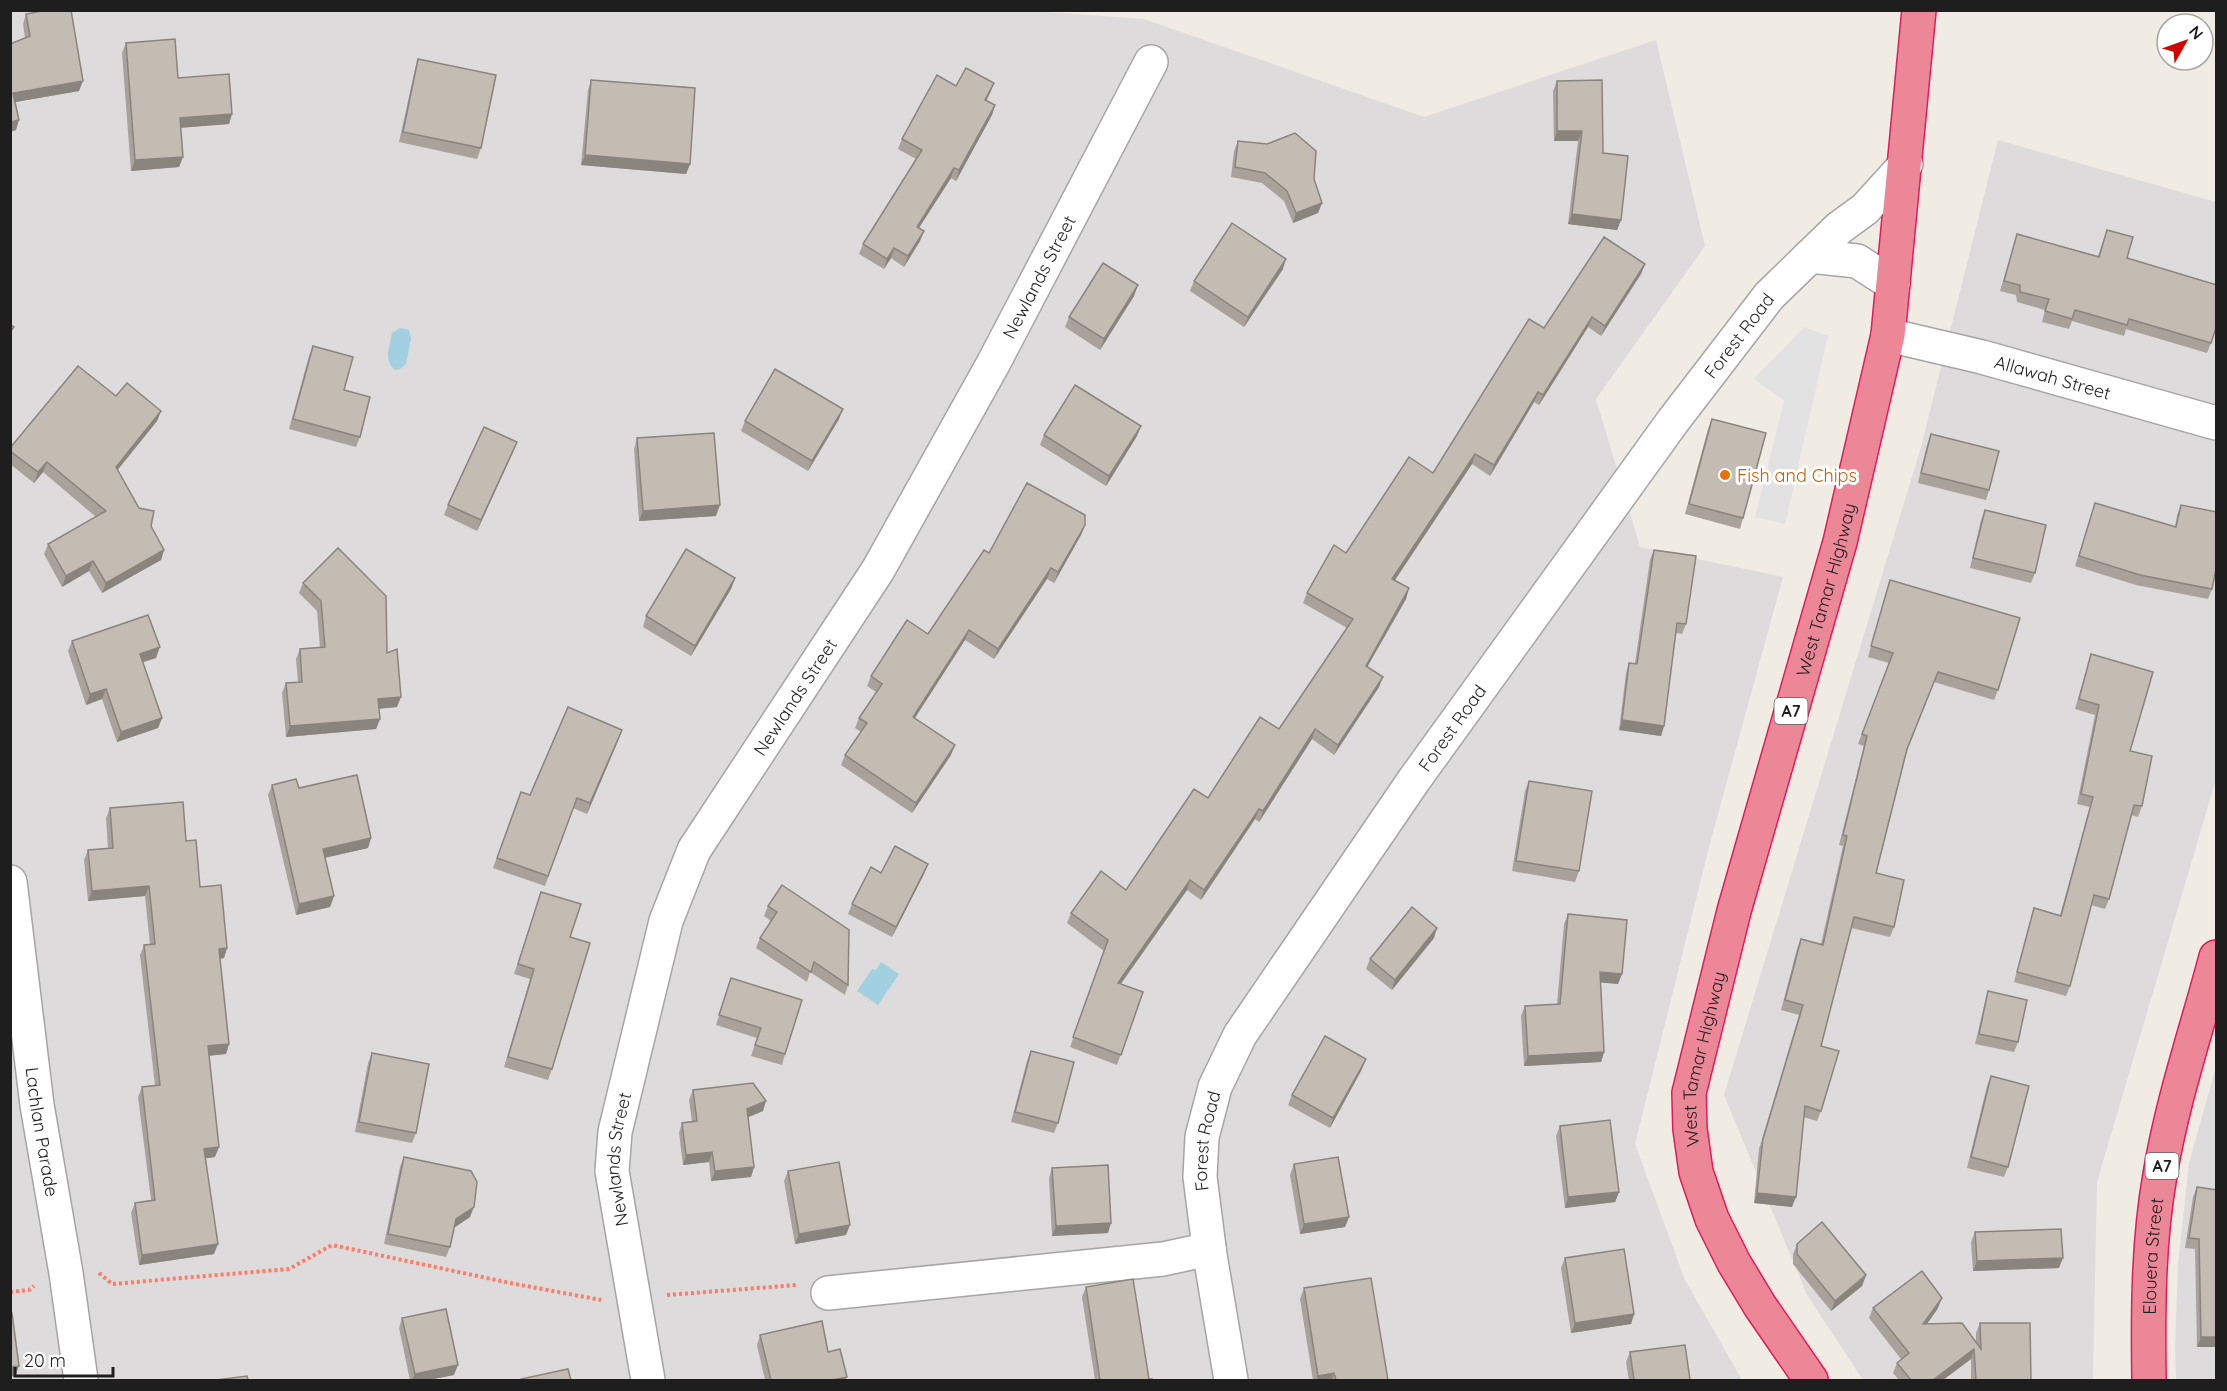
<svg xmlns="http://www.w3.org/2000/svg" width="2227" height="1391" font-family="Quicksand,sans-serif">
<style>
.residential{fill:#dddbdb}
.parking{fill:#e2e2e2}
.water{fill:#a2d0e0}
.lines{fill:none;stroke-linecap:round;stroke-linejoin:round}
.minor-casing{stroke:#a5a5a5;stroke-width:36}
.highway-casing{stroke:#e41b59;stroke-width:36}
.path{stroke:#ff7b66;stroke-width:4;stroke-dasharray:3 3;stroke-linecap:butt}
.minor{stroke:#fff;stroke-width:33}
.highway{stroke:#eb8797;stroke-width:33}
.wall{fill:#a9a29a}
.shaded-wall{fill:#89847d}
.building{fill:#c4bcb3;stroke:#89847d;stroke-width:1.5}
.food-dot{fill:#e8710a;stroke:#fff;stroke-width:2}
.labels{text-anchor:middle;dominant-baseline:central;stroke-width:6;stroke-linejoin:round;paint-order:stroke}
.shield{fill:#fff;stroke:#626262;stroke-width:1.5}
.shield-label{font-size:16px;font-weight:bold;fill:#1e1e1e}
.street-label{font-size:18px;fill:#1e1e1e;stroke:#fff}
.food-label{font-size:18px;fill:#c56008;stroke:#fff;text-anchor:start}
</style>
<rect width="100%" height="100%" fill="#f0ece4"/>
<g class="residential">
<polygon points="10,11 1033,11 1144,19 1424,117 1656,40 1705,246 1596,399 1640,547 1783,577 1709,847 1635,1144 1685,1280 1742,1380 11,1380"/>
<polygon points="1998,140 2216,202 2216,779 2097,1182 2093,1380 1863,1380 1807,1295 1724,1095 1921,447"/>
<polygon points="2216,1067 2216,1380 2176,1380 2175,1348 2178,1264 2189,1163"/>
</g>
<polygon class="parking" points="1804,327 1828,336 1785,524 1755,517 1784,401 1754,379"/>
<g class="water">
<path d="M400,328l9,2 2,9 -5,25 -6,5 -5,1c-12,-10 -5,-23 -3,-37z"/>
<polygon points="881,962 899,974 878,1005 857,991 872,969 876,970"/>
</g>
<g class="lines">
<g class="minor-casing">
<g id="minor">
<polyline points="1810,256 1857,261 1893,284"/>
<path id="s1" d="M1888,335l94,22 234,66"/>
<path id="s2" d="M10,882l27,223 29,168 15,107"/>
<polyline points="828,1293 1163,1259 1209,1249"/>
<path id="s3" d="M648,1380l-36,-209 3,-39 51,-211 28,-71 184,-280 115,-206 158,-302"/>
<path id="s4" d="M1231,1380l-21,-125 -10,-78 2,-40 13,-50 25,-52 174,-255 259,-359 96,-125 70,-68 26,-19 41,-45"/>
</g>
</g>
<g class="highway-casing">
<g id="highway">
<path id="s5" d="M1811,1380l-51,-74 -26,-43 -22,-44 -16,-47 -6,-43 -1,-36 45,-182 106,-369 48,-207 31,-325"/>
<path id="s6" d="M2149,1380c-1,-68 -1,-137 11,-205 12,-74 37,-146 56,-218"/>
</g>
</g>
<g class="path">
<polyline points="99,1273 112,1284 289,1269 332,1245 510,1283 601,1300"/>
<polyline points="10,1292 29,1290 34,1286"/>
<polyline points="667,1295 797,1285"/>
</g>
<use href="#minor" class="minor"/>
<use href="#highway" class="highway"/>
</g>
<g class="wall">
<polygon points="26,14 79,91 15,102 16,130 10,132 10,44 25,38 23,24"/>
<polygon points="126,43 232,114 229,124 180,128 183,157 179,167 131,171 122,53"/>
<polygon points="418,59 481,148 477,159 399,142 415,69"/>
<polygon points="591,80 690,164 686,174 581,165 588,90"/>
<polygon points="1557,81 1603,153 1621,220 1617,230 1568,224 1578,141 1554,141 1553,91"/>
<polygon points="994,83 987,100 995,105 992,115 956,181 951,178 919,228 924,231 920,241 904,267 891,258 884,269 859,254 863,244 916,159 898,149 902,139"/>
<polygon points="1238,141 1314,179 1322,203 1318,213 1293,223 1284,201 1262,183 1231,177 1234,151"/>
<polygon points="2107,230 2127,258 2211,343 2207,353 2126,329 2124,336 2072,321 2069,329 2042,322 2045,310 2017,302 2016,295 2000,291 2017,234 2098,256"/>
<polygon points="1645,264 1641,274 1601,336 1588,327 1539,405 1534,402 1490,476 1472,464 1395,580 1409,588 1406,599 1367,667 1379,687 1334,755 1312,739 1259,822 1255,819 1201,900 1187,890 1121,984 1143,992 1117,1065 1070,1047 1104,951 1067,923 1071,913 1126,890 1208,798 1279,729 1347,628 1303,603 1307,593 1346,553 1433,473 1544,328"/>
<polygon points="1283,269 1244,327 1190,291 1194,281"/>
<polygon points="1134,296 1100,350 1065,327 1069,317"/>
<polygon points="313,346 344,390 360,437 356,447 289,429 309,356"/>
<polygon points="116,396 161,411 157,421 117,470 139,508 151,526 164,550 161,560 102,593 89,571 62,587 44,554 48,544 96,517 43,472 34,483 10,464 10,448"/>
<polygon points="839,419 808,471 741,431 745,421"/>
<polygon points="1712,419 1743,518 1740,529 1685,514 1708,429"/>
<polygon points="1931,434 1989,490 1986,500 1918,483 1927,445"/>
<polygon points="1044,435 1137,436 1106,486 1040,445"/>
<polygon points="637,438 716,516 639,521 634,449"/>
<polygon points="513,452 477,531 444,515 448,505"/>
<polygon points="2095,503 2175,527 2177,515 2181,505 2212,589 2208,599 2136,585 2075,566"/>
<polygon points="1985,510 2035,573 2031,583 1970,568 1981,520"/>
<polygon points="1085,525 1081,535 1054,583 1047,579 994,659 965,640 915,718 951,755 912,813 841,765 845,755 861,732 855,728 859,718 876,692 867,686 871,676 928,634 989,553"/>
<polygon points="1654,550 1686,624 1682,634 1676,633 1664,726 1661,736 1619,730 1626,673 1629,663 1635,663 1650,560"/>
<polygon points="735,578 731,589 691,656 643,627 646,616"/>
<polygon points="1890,580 1998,690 1994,700 1934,682 1907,751 1876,873 1894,927 1890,937 1851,928 1821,1046 1821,1111 1817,1121 1803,1117 1792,1207 1754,1203 1759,1149 1799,1015 1781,1010 1797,949 1801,939 1821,944 1843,846 1839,845 1864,746 1858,744 1889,663 1868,657"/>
<polygon points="303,583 387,653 397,707 379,709 380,719 376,729 286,737 282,693 286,683 298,682 296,659 300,649 320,648 317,611 299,593"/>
<polygon points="72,641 156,658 143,662 162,718 158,728 117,742 102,699 86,705 68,651"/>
<polygon points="2091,654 2130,751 2142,806 2138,817 2131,815 2109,899 2105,909 2091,905 2070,986 2066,996 2014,982 2031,919 2034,908 2060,915 2090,807 2077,804 2095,715 2075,709"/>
<polygon points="622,730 587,814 573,808 545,886 493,868 521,792 530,795"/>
<polygon points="1529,781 1579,871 1575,882 1512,871 1525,791"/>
<polygon points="272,785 371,838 368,848 325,858 334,896 330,907 296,915 268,795"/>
<polygon points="110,808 186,841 200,887 227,948 224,958 220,959 229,1044 226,1054 209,1056 215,1157 206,1158 214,1254 139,1265 131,1213 135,1203 151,1200 138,1097 142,1087 155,1085 140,955 144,945 150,945 145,896 88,901 84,860 88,850 108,848 106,818"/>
<polygon points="928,864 924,874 892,937 848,914 852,904 881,873"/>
<polygon points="541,892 570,937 552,1069 548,1080 504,1067 530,979 514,974"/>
<polygon points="768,906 849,930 848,985 845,995 810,972 807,982 756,948 760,938 771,921 764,916"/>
<polygon points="1568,914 1622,974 1618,984 1600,982 1604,1052 1601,1062 1524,1066 1521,1016 1525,1006 1557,1004 1564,924"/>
<polygon points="1434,938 1392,990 1366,969 1370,959"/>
<polygon points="731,978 785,1054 782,1065 751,1056 757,1038 716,1025"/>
<polygon points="1988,991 2018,1042 2014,1052 1975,1044 1985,1002"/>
<polygon points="1031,1051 1058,1123 1054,1133 1011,1122 1027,1061"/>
<polygon points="372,1053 416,1133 412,1143 355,1132 368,1063"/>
<polygon points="1362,1069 1330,1128 1288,1105 1292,1095"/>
<polygon points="1991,1076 2008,1167 2004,1177 1967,1168 1987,1086"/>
<polygon points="693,1090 763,1111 748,1117 754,1167 751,1177 711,1181 709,1162 683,1165 679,1133 682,1123 692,1122 689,1100"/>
<polygon points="1560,1126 1619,1192 1615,1202 1565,1208 1556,1136"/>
<polygon points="404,1157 470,1217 454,1228 450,1247 446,1257 384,1244 400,1167"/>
<polygon points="1294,1164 1349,1217 1345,1227 1300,1234 1290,1175"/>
<polygon points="1052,1168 1108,1233 1052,1236 1049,1178"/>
<polygon points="788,1171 846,1235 795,1244 784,1181"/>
<polygon points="2197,1187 2217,1190 2217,1347 2197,1347 2195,1249 2185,1248 2193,1197"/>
<polygon points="1975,1232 2059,1268 1973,1271 1971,1242"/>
<polygon points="1797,1244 1866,1275 1862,1286 1831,1311 1793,1264 1793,1254"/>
<polygon points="1565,1258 1634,1314 1631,1324 1571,1333 1561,1268"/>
<polygon points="1086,1287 1149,1379 1152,1380 1095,1380 1082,1297"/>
<polygon points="1304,1288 1388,1380 1313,1380 1300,1299"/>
<polygon points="1873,1308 1938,1308 1927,1324 1976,1343 1976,1333 1980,1323 2031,1380 1971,1380 1971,1359 1943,1380 1899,1380 1893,1373 1897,1363 1901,1359 1869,1318"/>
<polygon points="402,1318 454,1375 428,1380 410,1380 399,1328"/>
<polygon points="760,1335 828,1352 845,1380 765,1380 757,1345"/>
<polygon points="1630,1352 1690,1380 1629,1380 1626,1362"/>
</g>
<g class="shaded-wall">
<polygon points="83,81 79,91 10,103 13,93"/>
<polygon points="994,83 990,93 981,110 985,100"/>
<polygon points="995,105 992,115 956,181 959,170"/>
<polygon points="232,114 229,124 176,128 180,118"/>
<polygon points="19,120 16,130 10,132 10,122"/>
<polygon points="1557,131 1582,131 1578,141 1554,141"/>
<polygon points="585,155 690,164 686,174 581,165"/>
<polygon points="183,157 179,167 131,171 135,160"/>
<polygon points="954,168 951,178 913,237 917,227"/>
<polygon points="1322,203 1318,213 1293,223 1296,213"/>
<polygon points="1572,214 1621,220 1617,230 1568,224"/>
<polygon points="924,231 920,241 904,267 908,256"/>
<polygon points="894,248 891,258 884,269 887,259"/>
<polygon points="1286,259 1283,269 1244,327 1248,317"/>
<polygon points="1645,264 1641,274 1601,336 1605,326"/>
<polygon points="1138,285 1134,296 1100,350 1104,339"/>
<polygon points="1592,317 1588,327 1539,405 1543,395"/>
<polygon points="1538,392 1534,402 1490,476 1494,465"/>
<polygon points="843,409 839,419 808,471 812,461"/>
<polygon points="161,411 157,421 112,477 116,467"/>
<polygon points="1141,426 1137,436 1106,486 1109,476"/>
<polygon points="517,442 513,452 477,531 481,520"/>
<polygon points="1475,454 1472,464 1389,589 1392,579"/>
<polygon points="47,462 43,472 34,483 38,472"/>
<polygon points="720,505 716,516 639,521 643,511"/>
<polygon points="1085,525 1081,535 1054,583 1058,572"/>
<polygon points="164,550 161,560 102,593 106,583"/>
<polygon points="93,561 89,571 62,587 66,576"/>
<polygon points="1051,568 1047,579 994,659 998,649"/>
<polygon points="735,578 731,589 691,656 695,646"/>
<polygon points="1409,588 1406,599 1362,676 1366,666"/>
<polygon points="969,630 965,640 909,727 913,717"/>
<polygon points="160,647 156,658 137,664 140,654"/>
<polygon points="1383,677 1379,687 1334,755 1338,745"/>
<polygon points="106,689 102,699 86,705 90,694"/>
<polygon points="401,697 397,707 374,709 378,699"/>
<polygon points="162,718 158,728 117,742 121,732"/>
<polygon points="380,719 376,729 286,737 290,726"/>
<polygon points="1622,720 1664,726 1661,736 1619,730"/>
<polygon points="1315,729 1312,739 1259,822 1263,811"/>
<polygon points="622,730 618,741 587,814 590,803"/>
<polygon points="955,745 951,755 912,813 916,803"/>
<polygon points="1259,809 1255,819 1201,900 1204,890"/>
<polygon points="371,838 368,848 319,859 323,849"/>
<polygon points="928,864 924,874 892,937 896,927"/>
<polygon points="1190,880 1187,890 1114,993 1118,983"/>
<polygon points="149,886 145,896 88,901 92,891"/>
<polygon points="334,896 330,907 296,915 299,904"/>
<polygon points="1437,928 1434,938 1392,990 1395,980"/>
<polygon points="227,948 224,958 215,959 219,949"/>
<polygon points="1600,972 1622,974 1618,984 1596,982"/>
<polygon points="229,1044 226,1054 204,1056 208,1046"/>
<polygon points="1604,1052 1601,1062 1524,1066 1528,1056"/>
<polygon points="1366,1059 1362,1069 1330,1128 1333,1118"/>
<polygon points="766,1101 763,1111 744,1119 747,1109"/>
<polygon points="219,1147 215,1157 201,1159 204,1149"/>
<polygon points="712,1152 709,1162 683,1165 686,1155"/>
<polygon points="754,1167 751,1177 711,1181 715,1171"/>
<polygon points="1619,1192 1615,1202 1565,1208 1568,1197"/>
<polygon points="1757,1193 1796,1197 1792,1207 1754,1203"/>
<polygon points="474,1207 470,1217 452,1229 456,1219"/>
<polygon points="1349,1217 1345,1227 1300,1234 1304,1224"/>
<polygon points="1111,1223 1108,1233 1052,1236 1056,1226"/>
<polygon points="850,1225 846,1235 795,1244 799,1234"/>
<polygon points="218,1244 214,1254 139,1265 142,1255"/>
<polygon points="2063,1258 2059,1268 1973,1271 1977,1261"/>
<polygon points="1866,1275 1862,1286 1831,1311 1835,1301"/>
<polygon points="1942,1298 1938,1308 1920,1334 1923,1324"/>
<polygon points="1634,1314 1631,1324 1571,1333 1575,1323"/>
<polygon points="2201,1337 2217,1337 2217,1347 2197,1347"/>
<polygon points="1974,1349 1971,1359 1943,1380 1933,1380"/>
<polygon points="458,1365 454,1375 428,1380 412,1380 415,1374"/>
<polygon points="19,1366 15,1376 10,1377 10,1367"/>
<polygon points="1334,1373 1332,1380 1316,1380 1318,1376"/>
<polygon points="847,1377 845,1380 832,1380"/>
</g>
<g class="building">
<polygon points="47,10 71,10 83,81 13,93 19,120 10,122 10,44 30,36 26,14"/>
<polygon points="175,39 178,78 229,74 232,114 180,118 183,157 135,160 126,43"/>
<polygon points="418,59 496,75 481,148 403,132"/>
<polygon points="966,68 994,83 985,100 995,105 959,170 954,168 917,227 924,231 908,256 894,248 887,259 863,244 922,150 902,139 937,75 956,86"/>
<polygon points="591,80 695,88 690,164 585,155"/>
<polygon points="1602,80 1603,153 1628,156 1621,220 1572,214 1582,131 1557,131 1557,81"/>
<polygon points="1295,133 1316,151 1314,179 1322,203 1296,213 1287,191 1265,173 1235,167 1238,141 1267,144"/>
<polygon points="1232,223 1286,259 1248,317 1194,281"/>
<polygon points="2107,230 2133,237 2127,258 2217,285 2217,325 2211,343 2129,319 2127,325 2075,310 2072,319 2045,311 2049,299 2020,292 2020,285 2004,281 2017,234 2099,257"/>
<polygon points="1604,237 1645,264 1605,326 1592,317 1543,395 1538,392 1494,465 1475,454 1392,579 1409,588 1366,666 1383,677 1338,745 1315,729 1263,811 1259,809 1204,890 1190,880 1118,983 1143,992 1121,1055 1073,1037 1108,940 1071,913 1101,871 1126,890 1194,789 1208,798 1260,717 1279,729 1353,619 1307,593 1334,545 1346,553 1409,457 1433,473 1529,319 1544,328"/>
<polygon points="1103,263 1138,285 1104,339 1069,317"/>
<polygon points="10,324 14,327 10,332"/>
<polygon points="313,346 353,357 344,390 370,397 360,437 293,419"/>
<polygon points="78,366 116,396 127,383 161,411 116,467 139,508 154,511 151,526 164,550 106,583 93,561 66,576 48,544 106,511 47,462 38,472 10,451 10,448"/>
<polygon points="775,369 843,409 812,461 745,421"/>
<polygon points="1075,385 1141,426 1109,476 1044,435"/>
<polygon points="1712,419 1766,433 1743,518 1689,504"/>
<polygon points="484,427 517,442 481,520 448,505"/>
<polygon points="714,433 720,505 643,511 637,438"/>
<polygon points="1931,434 1999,451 1989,490 1921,473"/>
<polygon points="1027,483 1085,515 1085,525 1058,572 1051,568 998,649 969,630 913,717 955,745 916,803 845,755 867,723 859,718 882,684 871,676 907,620 928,634 984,550 989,553"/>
<polygon points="2095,503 2176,527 2181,505 2217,512 2217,564 2212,589 2140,575 2079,556"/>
<polygon points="1985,510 2046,525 2035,573 1973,558"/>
<polygon points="338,548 386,596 387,653 397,649 401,697 378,699 380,719 290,726 286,683 302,682 300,649 325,647 321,601 303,583"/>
<polygon points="686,549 735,578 695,646 646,616"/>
<polygon points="1654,550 1696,556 1686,624 1677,623 1664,726 1622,720 1629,663 1637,664"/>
<polygon points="1890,580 2020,618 1998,690 1938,672 1907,749 1876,873 1904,880 1894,927 1854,917 1821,1046 1839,1051 1821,1111 1805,1106 1796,1197 1757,1193 1763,1139 1803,1005 1785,1000 1801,939 1823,945 1847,836 1843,835 1867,736 1862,734 1893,653 1871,646"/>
<polygon points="148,615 160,647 140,654 162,718 121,732 106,689 90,694 72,641"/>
<polygon points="2091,654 2153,672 2130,751 2152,756 2142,806 2134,805 2109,899 2094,895 2070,986 2017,972 2034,908 2061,916 2093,797 2081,794 2099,705 2079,699"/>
<polygon points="568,707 622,730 590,803 577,798 548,876 497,858 521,792 530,795"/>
<polygon points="357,775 371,838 323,849 334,896 299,904 272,785 296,779 299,788"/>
<polygon points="1529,781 1592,791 1579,871 1516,861"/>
<polygon points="183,802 186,841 196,840 200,887 221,885 227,948 219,949 229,1044 208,1046 219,1147 204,1149 218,1244 142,1255 135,1203 155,1200 142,1087 160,1085 144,945 155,944 149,886 92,891 88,850 113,848 110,808"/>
<polygon points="895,846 928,864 896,927 852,904 871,867 881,873"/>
<polygon points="782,885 849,930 848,985 814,962 811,972 760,938 777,912 768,906"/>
<polygon points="541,892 581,904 570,937 590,943 552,1069 508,1057 534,969 518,964"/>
<polygon points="1412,907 1437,928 1395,980 1370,959"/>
<polygon points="1568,914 1627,920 1622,974 1600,972 1604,1052 1528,1056 1525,1006 1560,1004"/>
<polygon points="731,978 802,1000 785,1054 755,1045 761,1028 719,1015"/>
<polygon points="1988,991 2027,1000 2018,1042 1979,1034"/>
<polygon points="1325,1036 1366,1059 1333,1118 1292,1095"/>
<polygon points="1031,1051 1074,1062 1058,1123 1015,1112"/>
<polygon points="372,1053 429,1064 416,1133 359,1122"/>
<polygon points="1991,1076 2029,1086 2008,1167 1971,1157"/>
<polygon points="753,1083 766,1101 747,1109 754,1167 715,1171 712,1152 686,1155 682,1123 697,1121 693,1090"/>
<polygon points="1610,1120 1619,1192 1568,1197 1560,1126"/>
<polygon points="404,1157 471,1171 477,1182 474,1207 456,1219 450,1247 388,1234"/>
<polygon points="1338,1157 1349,1217 1304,1224 1294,1164"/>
<polygon points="839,1162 850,1225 799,1234 788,1171"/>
<polygon points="1108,1165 1111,1223 1056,1226 1052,1168"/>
<polygon points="2197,1187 2217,1190 2217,1337 2201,1337 2199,1239 2189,1238"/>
<polygon points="1822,1222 1866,1275 1835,1301 1797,1254 1797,1244"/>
<polygon points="2061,1229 2063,1258 1977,1261 1975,1232"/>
<polygon points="1624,1249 1634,1314 1575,1323 1565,1258"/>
<polygon points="1922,1271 1942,1298 1923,1324 1962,1323 1981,1349 1980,1323 2030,1323 2031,1380 1976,1380 1974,1349 1933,1380 1911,1380 1897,1363 1909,1353 1873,1308"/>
<polygon points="1371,1278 1388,1380 1336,1380 1334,1373 1318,1376 1304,1288"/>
<polygon points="1133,1279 1149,1379 1152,1379 1152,1380 1100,1380 1086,1287"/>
<polygon points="446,1309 458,1365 415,1374 402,1318"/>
<polygon points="10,1313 12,1313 19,1366 10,1367"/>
<polygon points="822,1321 828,1352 840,1349 847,1377 832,1380 771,1380 760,1335"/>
<polygon points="1685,1345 1690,1380 1634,1380 1630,1352"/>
<polygon points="568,1369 571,1380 521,1380 521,1379"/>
<polygon points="247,1376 248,1380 216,1380"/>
</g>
<circle class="food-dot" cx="1725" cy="475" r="6"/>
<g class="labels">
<g class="shield">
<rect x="1774.5" y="698" width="33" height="26" rx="4.5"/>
<rect x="2145.5" y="1153" width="33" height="26" rx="4.5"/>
</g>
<g class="shield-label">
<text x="1791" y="711">A7</text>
<text x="2162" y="1166">A7</text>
</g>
<g class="street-label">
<text stroke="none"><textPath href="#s3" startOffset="1214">Newlands Street</textPath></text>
<text stroke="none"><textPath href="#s4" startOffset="1214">Forest Road</textPath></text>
<text stroke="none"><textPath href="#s1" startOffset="170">Allawah Street</textPath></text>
<text stroke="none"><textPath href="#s5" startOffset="840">West Tamar Highway</textPath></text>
<text stroke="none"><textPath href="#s3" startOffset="728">Newlands Street</textPath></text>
<text stroke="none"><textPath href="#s4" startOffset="728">Forest Road</textPath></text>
<text stroke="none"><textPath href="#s5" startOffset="354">West Tamar Highway</textPath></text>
<text stroke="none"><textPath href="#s2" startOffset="252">Lachlan Parade</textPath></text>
<text stroke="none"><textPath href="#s4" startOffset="242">Forest Road</textPath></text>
<text stroke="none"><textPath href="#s3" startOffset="224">Newlands Street</textPath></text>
<text stroke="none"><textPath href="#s6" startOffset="124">Elouera Street</textPath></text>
</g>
<g class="food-label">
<text x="1737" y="475">Fish and Chips</text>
</g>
</g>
<rect width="2227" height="1391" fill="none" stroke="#1e1e1e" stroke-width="24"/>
<g transform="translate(2185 42) rotate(50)"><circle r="28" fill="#ffffff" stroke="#a5a5a5" stroke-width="1.5"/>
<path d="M0-4.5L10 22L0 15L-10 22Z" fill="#cd0700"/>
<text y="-9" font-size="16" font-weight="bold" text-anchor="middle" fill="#1e1e1e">N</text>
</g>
<path d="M15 1367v9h98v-9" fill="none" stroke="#1e1e1e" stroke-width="3"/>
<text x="24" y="1367" font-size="18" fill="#1e1e1e" stroke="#ffffff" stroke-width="4.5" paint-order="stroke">20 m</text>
</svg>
